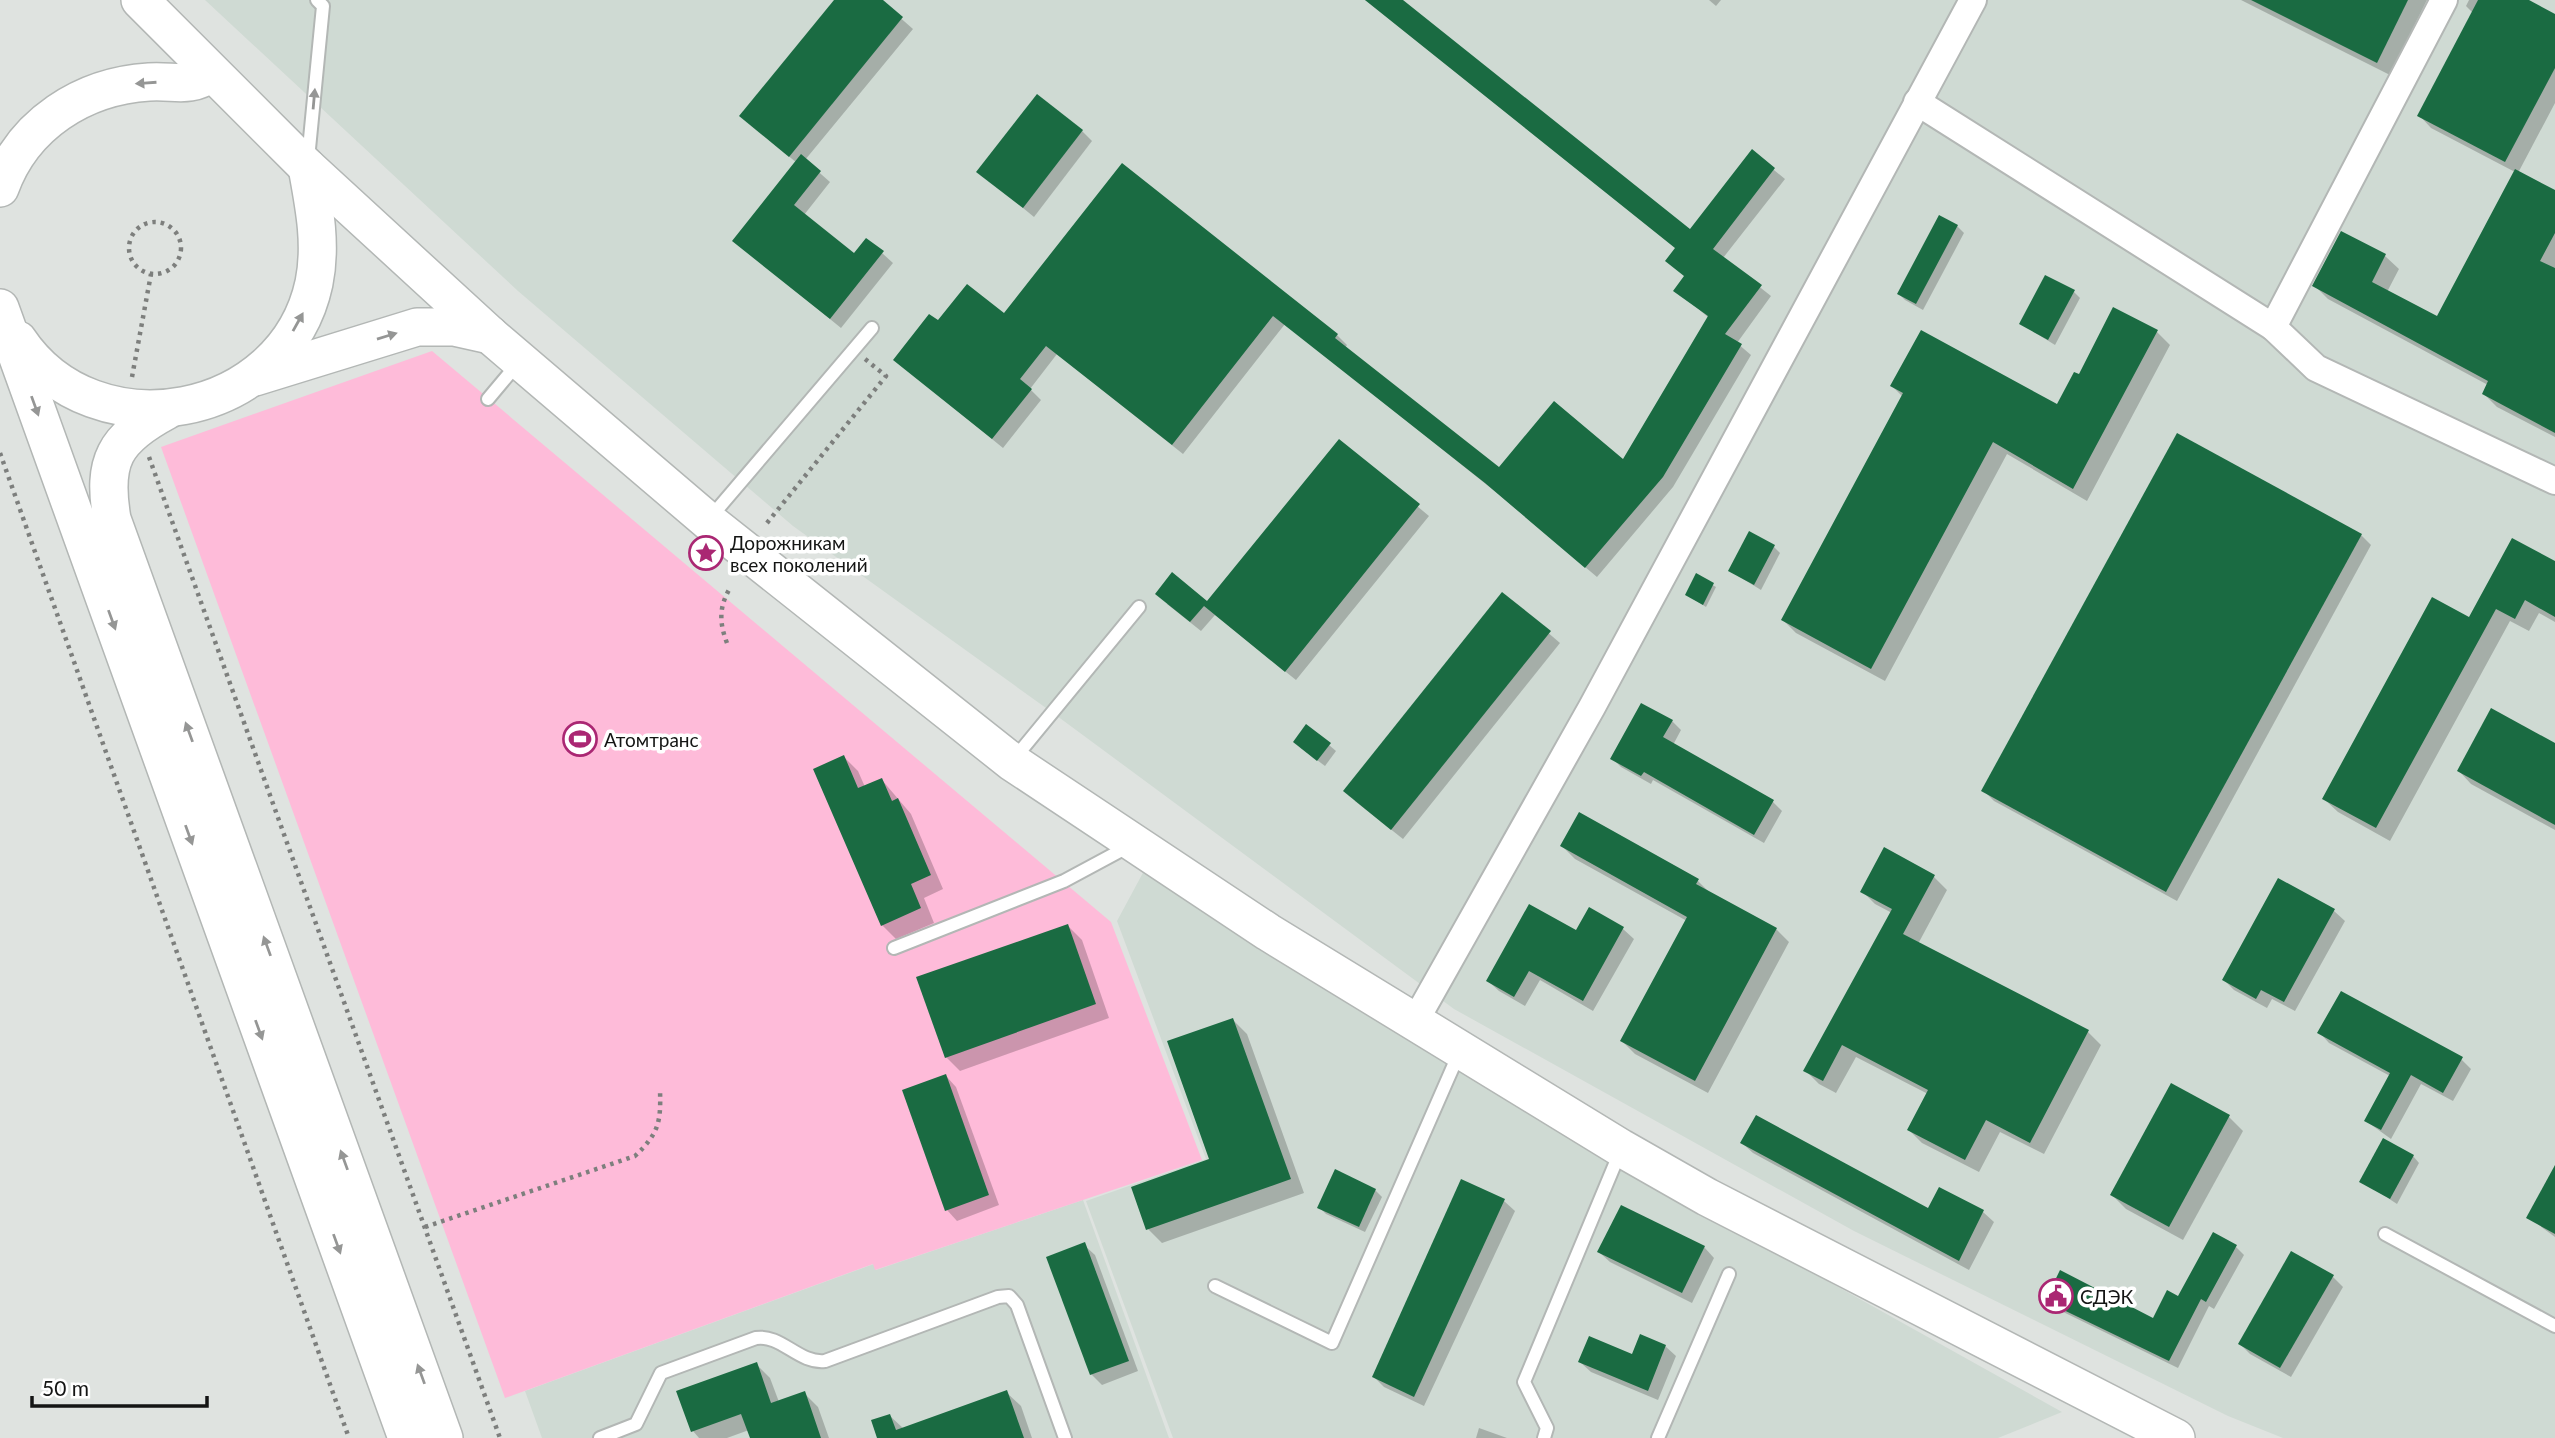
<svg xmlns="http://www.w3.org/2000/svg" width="2555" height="1438" font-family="Lato,sans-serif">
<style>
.built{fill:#cfdad3}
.green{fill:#febbd9}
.shadow{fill:#0003}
.building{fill:#1a6b42}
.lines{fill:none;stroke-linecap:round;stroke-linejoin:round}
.lane-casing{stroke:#b3b7b5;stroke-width:16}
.street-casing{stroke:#b3b7b5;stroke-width:30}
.secondary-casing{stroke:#b3b7b5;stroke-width:40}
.path{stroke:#7d7f7d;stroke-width:4.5;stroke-dasharray:3.5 5;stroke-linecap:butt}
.lane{stroke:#fff;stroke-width:12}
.street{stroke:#fff;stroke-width:26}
.secondary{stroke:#fff;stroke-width:37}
.oneway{fill:#959695}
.labels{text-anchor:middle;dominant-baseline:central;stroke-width:7;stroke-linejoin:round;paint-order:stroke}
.poi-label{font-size:19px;fill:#141514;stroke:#fff;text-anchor:start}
</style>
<rect width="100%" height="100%" fill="#dfe3e0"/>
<g class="built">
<polygon points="205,0 2555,0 2555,1438 2283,1438 2228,1416 1854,1231 1454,1009 1053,713 793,526 518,291"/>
<polygon points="1145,869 1659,1187 2062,1412 1998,1438 1173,1438 1086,1201 1206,1159 1117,921"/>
<polygon points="1083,1200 1169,1438 542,1438 525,1391 874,1264 876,1270"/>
</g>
<polygon class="green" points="432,351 1111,922 1202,1160 875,1270 873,1264 505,1398 161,447"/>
<g class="shadow">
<polygon points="836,0 880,0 913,29 805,160 830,182 804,215 855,255 882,253 893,263 841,328 734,241 797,163 752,126"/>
<polygon points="1365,0 1400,0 1690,231 1752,152 1785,179 1723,258 1771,296 1737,343 1751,355 1673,487 1597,577 1497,493 1285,324 1183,454 1057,354 1030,389 1041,400 1003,448 895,360 938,323 1004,315 1122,166 1337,335 1347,345 1345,348 1499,469 1624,462 1709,318 1676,290 1685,277 1677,249"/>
<polygon points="1709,0 1721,0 1716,6"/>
<polygon points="2241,0 2427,0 2390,75"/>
<polygon points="2469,0 2525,0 2555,16 2555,103 2518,173 2555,192 2555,437 2497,407 2484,394 2488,385 2328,299 2314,285 2342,233 2385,256 2399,269 2387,292 2438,319 2515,172 2431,128 2419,115 2473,13 2466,6"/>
<polygon points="1082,131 1092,141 1034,217 979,172"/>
<polygon points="1957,226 1964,233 1923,310 1905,300 1899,294"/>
<polygon points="2074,292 2080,298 2055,345 2021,324"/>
<polygon points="2114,309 2157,332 2170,345 2087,501 2007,454 1885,681 1796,633 1783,620 1903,397 1892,386 2058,407 2080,377"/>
<polygon points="1339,441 1429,516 1296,680 1215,615 1201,631 1167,604 1207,604"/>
<polygon points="2361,535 2371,545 2177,901 1994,801 1984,791"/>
<polygon points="1774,547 1780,553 1761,590 1730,571"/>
<polygon points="2555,563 2555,622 2539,613 2529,631 2510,621 2390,841 2338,812 2324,799 2470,619"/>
<polygon points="1697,576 1716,587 1706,607 1687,595"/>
<polygon points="1503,594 1560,643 1403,839 1355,801"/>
<polygon points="1672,721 1681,730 1673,745 1773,802 1782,811 1764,843 1653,780 1651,784 1621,767 1612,758"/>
<polygon points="1329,745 1336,751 1325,766 1301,748"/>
<polygon points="2555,745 2555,830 2471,784 2459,771"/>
<polygon points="844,757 858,771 865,787 882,780 911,814 943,889 924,898 934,923 896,939 882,925"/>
<polygon points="1562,846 1698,881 1710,893 1776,929 1789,942 1708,1093 1635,1054 1622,1041 1687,921 1575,859"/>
<polygon points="1884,850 1934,877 1947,890 1918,944 2088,1032 2101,1045 2044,1154 2000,1132 1979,1172 1922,1143 1909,1130 1928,1094 1856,1057 1836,1093 1819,1084 1806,1071 1892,913 1875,904 1862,891"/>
<polygon points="2278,880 2334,911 2345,921 2295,1011 2272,999 2267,1008 2234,990 2224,980"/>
<polygon points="1590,910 1623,929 1634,939 1593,1011 1540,980 1525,1006 1499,991 1488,981 1576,933"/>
<polygon points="1068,926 1082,940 1109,1018 960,1071 946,1057"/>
<polygon points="1233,1020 1247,1034 1304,1193 1162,1243 1148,1229 1133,1188 1211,1160"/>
<polygon points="2320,1033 2461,1059 2471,1069 2453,1101 2421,1084 2391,1139 2366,1121 2390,1076 2329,1043"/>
<polygon points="946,1076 956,1087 999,1205 957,1221 947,1210"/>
<polygon points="2229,1117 2243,1131 2183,1240 2126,1209 2112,1195"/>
<polygon points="1742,1143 1929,1211 1940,1190 1983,1212 1994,1222 1969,1270 1753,1153"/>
<polygon points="2413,1156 2419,1163 2397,1204 2362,1181"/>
<polygon points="2555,1179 2555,1237 2528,1217"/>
<polygon points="1375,1190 1382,1197 1365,1232 1326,1214 1319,1207"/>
<polygon points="1504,1201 1515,1211 1424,1406 1384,1387 1374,1377"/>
<polygon points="1084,1245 1095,1255 1138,1371 1102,1385 1091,1374"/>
<polygon points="1704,1247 1714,1258 1692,1303 1610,1262 1599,1252"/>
<polygon points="2236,1247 2244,1255 2214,1309 2209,1306 2178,1368 2055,1308 2047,1300 2154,1321"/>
<polygon points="2333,1277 2343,1287 2291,1377 2250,1354 2240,1344"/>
<polygon points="1665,1346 1676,1356 1658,1400 1591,1372 1580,1362 1633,1356"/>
<polygon points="756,1364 770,1378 779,1402 804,1393 818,1407 829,1438 752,1438 749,1430 727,1438 699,1438 693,1431"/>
<polygon points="1007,1393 1021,1406 1032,1438 878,1438 890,1416 904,1429"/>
<polygon points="1479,1428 1507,1438 1476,1438"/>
</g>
<g class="building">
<polygon points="834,0 883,0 903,17 789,157 739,116"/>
<polygon points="1365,0 1403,0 1690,229 1752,149 1775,168 1713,249 1762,285 1725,334 1742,344 1663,477 1585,568 1485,483 1273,316 1172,445 1046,346 1020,379 1032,389 992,439 893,360 929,314 938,320 967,284 1004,313 1122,163 1338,334 1335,338 1499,467 1554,401 1623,459 1708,316 1673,291 1684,276 1665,261 1675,248"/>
<polygon points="2251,0 2408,0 2377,63"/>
<polygon points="2478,0 2529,0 2555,14 2555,68 2505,162 2417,116"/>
<polygon points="1037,94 1083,130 1023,208 976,172"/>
<polygon points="801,154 821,171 794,205 854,253 866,238 884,251 830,319 732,241"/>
<polygon points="2515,169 2555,190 2555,233 2540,261 2555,268 2555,433 2482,394 2488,381 2312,286 2341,231 2386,254 2372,282 2437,316"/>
<polygon points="1939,215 1958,225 1916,304 1897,294"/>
<polygon points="2045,275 2075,290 2048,340 2019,324"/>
<polygon points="2113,307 2158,330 2073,489 1993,442 1871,669 1781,620 1903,393 1890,386 1921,330 2057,404 2074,372 2079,374"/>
<polygon points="2177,433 2362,534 2166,892 1981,791"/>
<polygon points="1339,439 1420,504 1285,672 1204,606 1190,622 1155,594 1172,572 1207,601"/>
<polygon points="1749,531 1775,545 1754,585 1728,571"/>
<polygon points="2512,538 2555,561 2555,617 2525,600 2515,619 2496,609 2376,828 2322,799 2432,597 2469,617"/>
<polygon points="1696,573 1714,583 1703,605 1685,595"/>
<polygon points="1502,592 1551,631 1391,830 1343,791"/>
<polygon points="1641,703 1673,720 1663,737 1774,800 1754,835 1644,772 1641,776 1610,759"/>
<polygon points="2491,708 2555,743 2555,825 2457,771"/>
<polygon points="1306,724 1331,743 1317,761 1293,742"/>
<polygon points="844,755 858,788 882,778 892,801 898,798 931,875 911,884 921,908 881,926 813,769"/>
<polygon points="1579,812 1699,879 1696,884 1777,928 1695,1081 1620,1041 1687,917 1560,846"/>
<polygon points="1884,847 1935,875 1903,934 2089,1030 2030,1143 1986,1120 1965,1160 1907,1130 1928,1090 1842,1045 1823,1081 1803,1071 1892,909 1860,892"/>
<polygon points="2278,878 2335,909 2284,1002 2261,990 2256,999 2222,980"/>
<polygon points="1529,904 1576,930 1589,907 1624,927 1583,1001 1529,971 1514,997 1486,981"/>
<polygon points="1068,924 1096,1004 945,1058 916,977"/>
<polygon points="2341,991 2463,1057 2443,1093 2411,1075 2381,1130 2364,1121 2390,1073 2317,1033"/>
<polygon points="1233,1018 1291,1179 1146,1230 1131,1187 1209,1159 1167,1041"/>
<polygon points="946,1074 989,1195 945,1211 902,1090"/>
<polygon points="2171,1083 2230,1115 2169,1227 2110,1195"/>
<polygon points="1756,1115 1928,1208 1939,1187 1984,1210 1959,1261 1740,1143"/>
<polygon points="2383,1138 2414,1155 2390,1199 2359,1182"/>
<polygon points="2555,1165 2555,1234 2526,1218"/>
<polygon points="1335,1169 1376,1189 1359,1227 1317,1208"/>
<polygon points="1461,1179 1505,1199 1414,1397 1372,1377"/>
<polygon points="1621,1205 1705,1246 1682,1293 1597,1252"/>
<polygon points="2213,1232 2237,1245 2206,1302 2201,1299 2169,1361 2045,1301 2060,1270 2153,1318 2167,1290 2178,1296"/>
<polygon points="1085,1242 1129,1361 1090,1375 1046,1257"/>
<polygon points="2291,1251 2334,1275 2280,1368 2238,1344"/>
<polygon points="1640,1334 1666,1345 1648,1391 1578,1362 1589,1336 1632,1354"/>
<polygon points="757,1362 771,1403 805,1391 821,1438 750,1438 741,1414 691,1432 676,1391"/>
<polygon points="1007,1390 1024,1438 877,1438 871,1420 890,1414 896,1430"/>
</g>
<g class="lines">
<g class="lane-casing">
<g id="lane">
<polyline points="308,159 323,6 317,0"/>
<polyline points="488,399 519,362"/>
<polyline points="710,518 872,328"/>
<polyline points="1014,759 1139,607"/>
<polyline points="894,948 1064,881 1131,845"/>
<polyline points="2385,1234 2555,1326"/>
<polyline points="1215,1286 1332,1343 1460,1051"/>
<path d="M600,1438l36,-14 25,-51 95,-35c25,-4 43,26 69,23l173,-64 11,-1 8,9 48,133"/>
<polyline points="1544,1438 1547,1428 1524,1382 1620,1152"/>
<polyline points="1658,1438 1729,1274"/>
</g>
</g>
<g class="street-casing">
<g id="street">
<polyline points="1917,102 2273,327 2316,368 2555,481"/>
<polyline points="2273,327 2444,0"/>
<polyline points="1414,1023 1592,707 1973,0"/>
</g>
</g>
<g class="secondary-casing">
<g id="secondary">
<polyline points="140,0 307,167 490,335 708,521 1012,762 1268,932 1621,1148 1707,1197 2176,1438"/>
<path d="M0,188c23,-64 83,-102 149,-106 26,-2 39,7 62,-9"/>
<polyline points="0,308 407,1438"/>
<path d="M18,340c77,115 267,79 296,-57 8,-39 0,-78 -7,-116"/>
<polyline points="255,377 417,327 454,327 490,335"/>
<path d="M166,411c-52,28 -64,50 -54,108l332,919"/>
</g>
</g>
<g class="path">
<circle cx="155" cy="248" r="26"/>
<polyline points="132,377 151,274"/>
<polyline points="0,453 349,1438"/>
<polyline points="149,457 500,1438"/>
<polyline points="767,523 886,376 865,359"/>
<path d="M727,643c-8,-21 -8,-36 3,-55"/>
<path d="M425,1227l210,-71c24,-23 26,-34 25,-66"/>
</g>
<use href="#lane" class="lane"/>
<use href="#street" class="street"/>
<use href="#secondary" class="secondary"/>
</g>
<defs><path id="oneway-solid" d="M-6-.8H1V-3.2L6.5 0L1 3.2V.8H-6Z" transform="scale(1.75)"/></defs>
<g class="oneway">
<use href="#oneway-solid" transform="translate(146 83) rotate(176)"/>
<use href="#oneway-solid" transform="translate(314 99) rotate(-85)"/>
<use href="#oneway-solid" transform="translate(298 322) rotate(-61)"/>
<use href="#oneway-solid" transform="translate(387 336) rotate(-17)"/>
<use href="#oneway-solid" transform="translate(35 406) rotate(70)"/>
<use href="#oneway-solid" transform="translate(112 620) rotate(70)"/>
<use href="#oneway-solid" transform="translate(189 732) rotate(-110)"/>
<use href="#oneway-solid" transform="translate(189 835) rotate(70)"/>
<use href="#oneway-solid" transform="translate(267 946) rotate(-110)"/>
<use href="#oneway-solid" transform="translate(259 1030) rotate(70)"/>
<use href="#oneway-solid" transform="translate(344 1160) rotate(-110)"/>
<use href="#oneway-solid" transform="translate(337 1244) rotate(70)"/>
<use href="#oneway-solid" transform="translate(421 1374) rotate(-110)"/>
</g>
<defs>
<g id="sight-ring" transform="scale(1.75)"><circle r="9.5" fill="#fff" stroke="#aa2773" stroke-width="1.5"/><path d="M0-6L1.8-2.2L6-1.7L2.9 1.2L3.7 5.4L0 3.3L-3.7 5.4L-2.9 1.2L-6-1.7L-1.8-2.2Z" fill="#aa2773"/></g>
<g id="stadium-ring" transform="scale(1.75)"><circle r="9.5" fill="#fff" stroke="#aa2773" stroke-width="1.5"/><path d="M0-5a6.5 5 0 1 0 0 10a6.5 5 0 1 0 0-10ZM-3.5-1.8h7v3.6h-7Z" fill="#aa2773"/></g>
<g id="civic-ring" transform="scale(1.75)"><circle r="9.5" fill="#fff" stroke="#aa2773" stroke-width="1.5"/><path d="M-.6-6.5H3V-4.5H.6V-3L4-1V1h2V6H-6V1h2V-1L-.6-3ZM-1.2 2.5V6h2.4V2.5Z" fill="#aa2773"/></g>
</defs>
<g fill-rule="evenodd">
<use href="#sight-ring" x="706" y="553"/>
<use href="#stadium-ring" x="580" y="739"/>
<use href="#civic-ring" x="2056" y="1296"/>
</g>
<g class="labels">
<g class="poi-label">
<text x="730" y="542">Дорожникам<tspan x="730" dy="22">всех поколений</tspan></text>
<text x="604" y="739">Атомтранс</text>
<text x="2080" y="1296">СДЭК</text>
</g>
</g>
<path d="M32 1396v10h175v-10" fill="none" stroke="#141514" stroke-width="3.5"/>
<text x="42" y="1396" font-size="21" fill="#141514" stroke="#ffffff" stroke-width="5" paint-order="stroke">50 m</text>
</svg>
